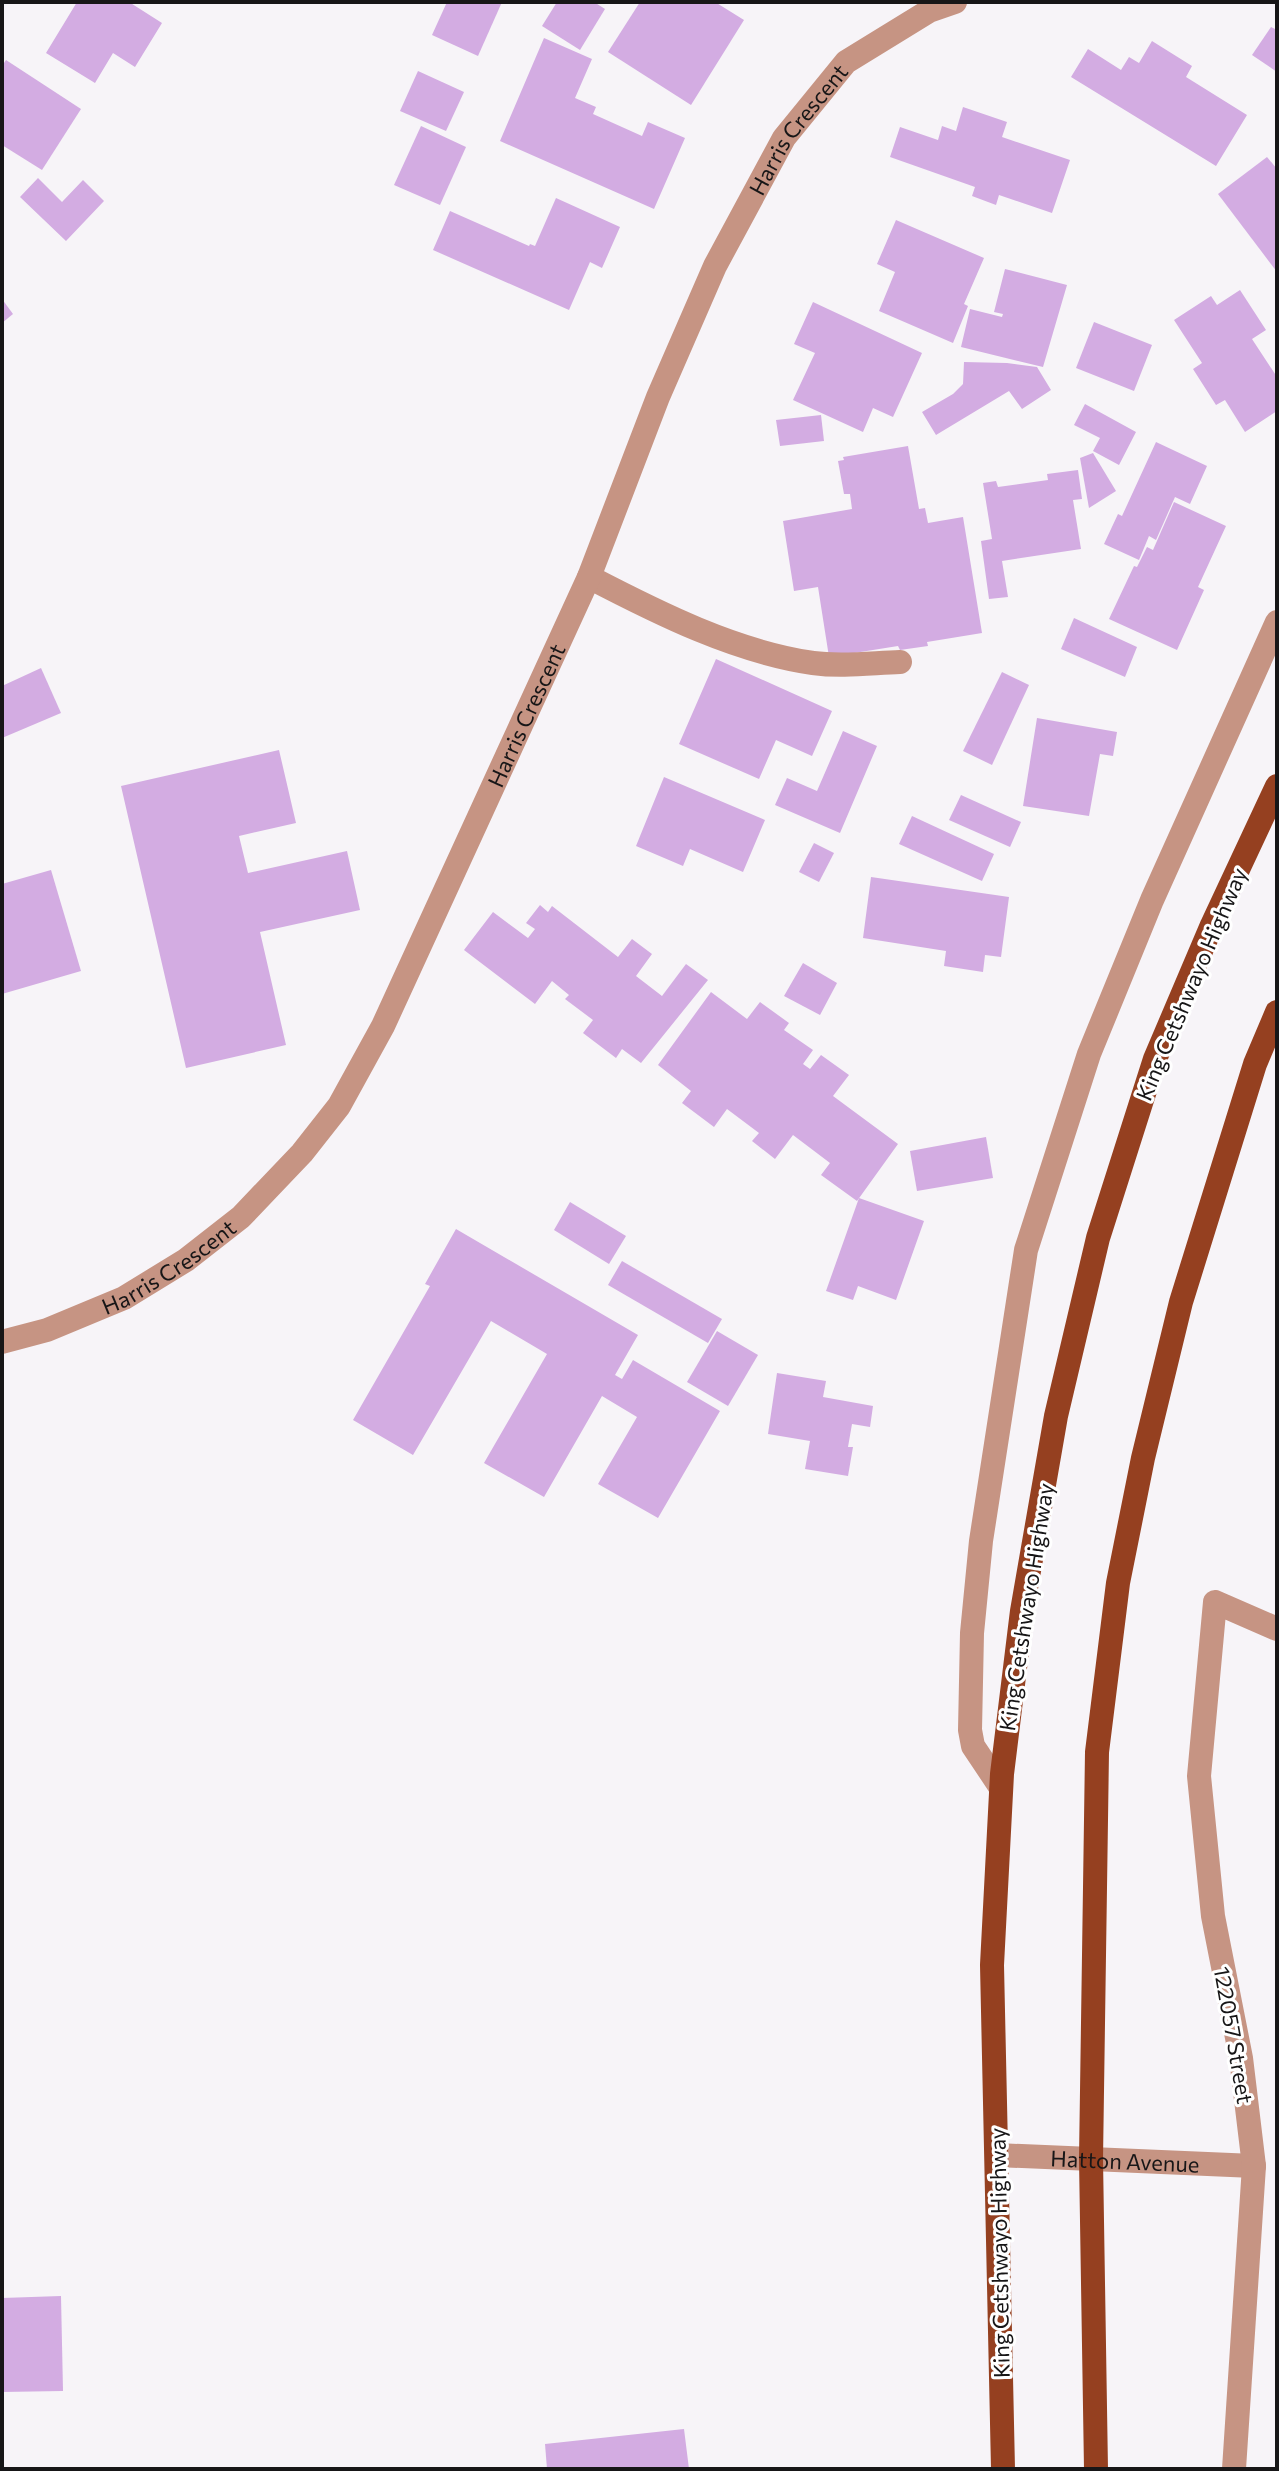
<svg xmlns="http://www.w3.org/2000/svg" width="1279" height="2471" font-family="Commissioner,sans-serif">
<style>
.building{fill:#d3ace2}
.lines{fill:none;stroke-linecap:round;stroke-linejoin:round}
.minor{stroke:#c69483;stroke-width:24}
.major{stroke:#954020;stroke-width:24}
.labels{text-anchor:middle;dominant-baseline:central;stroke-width:6;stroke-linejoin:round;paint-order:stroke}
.street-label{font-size:22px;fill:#171617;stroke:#fff}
</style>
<rect width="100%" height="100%" fill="#f7f4f8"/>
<g class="building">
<polygon points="77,2 129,2 162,23 135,67 113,53 95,83 46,53"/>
<polygon points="447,2 502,2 478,56 432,35"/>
<polygon points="557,2 594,2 605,9 580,50 542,26"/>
<polygon points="640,2 715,2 744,20 691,105 608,52"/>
<polygon points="1271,27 1277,30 1277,72 1252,55"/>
<polygon points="544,38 592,59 575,98 596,107 593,114 642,136 648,122 685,138 654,209 500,141"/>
<polygon points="1152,41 1192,66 1186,77 1247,115 1216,166 1071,77 1088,49 1121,70 1129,57 1139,63"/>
<polygon points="6,60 81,109 42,170 2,145 2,66"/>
<polygon points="418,71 464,92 446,131 400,111"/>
<polygon points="963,107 1007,122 1002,137 1070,160 1052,213 999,195 996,205 972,196 975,187 890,157 900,127 938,140 942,126 956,131"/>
<polygon points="421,126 466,147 440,205 394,185"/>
<polygon points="1267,157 1277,169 1277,272 1218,194"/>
<polygon points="38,178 62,202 83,180 104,201 66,241 20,197"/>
<polygon points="556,198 620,227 602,268 590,262 569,310 433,250 450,211 529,246 530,244 535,246"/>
<polygon points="896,220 984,258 964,304 968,306 953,343 879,311 895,272 877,264"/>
<polygon points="1005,269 1067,285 1043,367 961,347 970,309 1002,317 1003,314 994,312"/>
<polygon points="1240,290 1266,330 1252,339 1277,377 1277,411 1245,432 1225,400 1216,405 1193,369 1202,363 1174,320 1211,296 1217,305"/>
<polygon points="2,299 13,314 2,323"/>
<polygon points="813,302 922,353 893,417 873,408 863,432 793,400 815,353 794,344"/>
<polygon points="1094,322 1152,345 1134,391 1076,368"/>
<polygon points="964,362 1007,363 1037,367 1051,390 1022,409 1009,391 936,435 922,412 953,394 963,384"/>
<polygon points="1085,404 1136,432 1119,465 1093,451 1100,438 1074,425"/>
<polygon points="821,415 824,441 780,446 776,420"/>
<polygon points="1156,442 1207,466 1190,504 1175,497 1156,540 1149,536 1139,560 1104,544 1118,514 1122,516"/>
<polygon points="908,446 919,509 925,508 928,523 963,517 982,633 927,642 928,646 900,650 898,646 829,657 818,587 794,591 783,521 852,509 850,494 844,494 838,461 844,460 843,457"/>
<polygon points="1093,453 1116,491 1089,508 1080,458"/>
<polygon points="1078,470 1082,499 1073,500 1081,549 1002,561 1008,597 989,599 981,541 992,539 983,483 996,481 998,487 1048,480 1047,474"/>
<polygon points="1174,502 1226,526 1198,587 1204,590 1177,650 1109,619 1134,566 1137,567 1147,547 1153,550"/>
<polygon points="1074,618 1137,647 1125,677 1061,649"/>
<polygon points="716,659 832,711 812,756 776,740 759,779 679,744"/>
<polygon points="41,668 61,713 2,738 2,686"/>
<polygon points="1002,672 1029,685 992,765 963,751"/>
<polygon points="1037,718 1117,732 1113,756 1100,754 1089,816 1023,806"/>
<polygon points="843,731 877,746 840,833 775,805 787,778 817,791"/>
<polygon points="279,750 296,823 239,836 248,873 347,851 360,910 260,932 286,1045 186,1068 121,786"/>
<polygon points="664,777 765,820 743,872 690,849 683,866 636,846"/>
<polygon points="961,795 1021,822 1010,847 949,820"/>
<polygon points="912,816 994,854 982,881 899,844"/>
<polygon points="814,843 834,853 819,882 799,872"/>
<polygon points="51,870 81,971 2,994 2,884"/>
<polygon points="871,877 1009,897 1001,957 985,955 983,972 944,966 946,951 863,938"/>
<polygon points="540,905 548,912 552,906 618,957 632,939 652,954 636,976 662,996 686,964 708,980 641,1063 622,1049 616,1058 583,1033 593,1020 565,999 569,995 552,981 535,1004 464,950 493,912 528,938 535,929 526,923"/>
<polygon points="803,963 837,983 820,1015 784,996"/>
<polygon points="711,992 747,1019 760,1002 789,1023 784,1030 813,1050 803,1064 810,1069 821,1055 849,1075 833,1096 898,1144 857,1201 821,1175 830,1163 793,1135 775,1159 752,1141 759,1133 727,1109 714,1127 682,1103 691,1091 658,1065"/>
<polygon points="986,1137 993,1178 917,1191 910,1151"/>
<polygon points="859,1198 924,1221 896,1300 858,1286 853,1300 826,1291"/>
<polygon points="570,1202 626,1236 609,1264 554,1230"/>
<polygon points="456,1229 638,1335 615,1375 622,1379 633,1360 720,1411 658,1518 598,1484 637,1417 602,1396 544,1497 484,1463 547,1354 491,1321 413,1455 353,1420 430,1286 425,1284"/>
<polygon points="622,1261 722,1319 708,1343 608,1285"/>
<polygon points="717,1331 758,1355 728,1406 687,1382"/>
<polygon points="777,1373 826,1381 823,1397 873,1406 870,1427 852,1424 848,1447 853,1447 848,1476 805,1469 810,1441 768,1434"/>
<polygon points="61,2296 63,2391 2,2392 2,2298"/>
<polygon points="684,2429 689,2469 547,2469 545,2444"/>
</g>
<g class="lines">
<g class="minor">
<path d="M589,577c69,36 147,75 224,86 29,4 58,0 87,-1"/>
<path id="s1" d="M2,1342l45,-12 77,-32 62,-38 55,-43 61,-64 37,-47 44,-80 206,-449 69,-180 57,-131 69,-128 62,-76 83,-51 26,-9"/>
<polyline points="1001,1788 973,1746 970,1730 972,1633 981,1541 1026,1250 1089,1054 1152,900 1277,622"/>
<path id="s2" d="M997,2155l257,11"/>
<polyline points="1234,2469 1254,2166 1241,2058 1213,1916 1199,1776 1215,1602 1277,1629"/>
</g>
<g class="major">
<polyline points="1003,2469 992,1965 1002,1774 1022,1611 1056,1416 1098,1238 1155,1059 1212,925 1277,786"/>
<polyline points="1096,2469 1091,2159 1097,1752 1118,1583 1143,1458 1181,1302 1255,1064 1277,1012"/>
</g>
</g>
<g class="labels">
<g class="street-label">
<text stroke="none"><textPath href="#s1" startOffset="1502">Harris Crescent</textPath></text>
<text stroke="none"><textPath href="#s1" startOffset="854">Harris Crescent</textPath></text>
<text transform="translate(1191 984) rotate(-67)">King Cetshwayo Highway</text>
<text stroke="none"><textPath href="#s1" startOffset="184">Harris Crescent</textPath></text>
<text transform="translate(1026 1607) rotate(-81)">King Cetshwayo Highway</text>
<text transform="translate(1234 2035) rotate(80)">122057 Street</text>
<text stroke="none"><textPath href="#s2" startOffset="128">Hatton Avenue</textPath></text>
<text transform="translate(999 2253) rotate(-91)">King Cetshwayo Highway</text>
</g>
</g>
<rect width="1279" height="2471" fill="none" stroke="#171617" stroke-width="8"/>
</svg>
